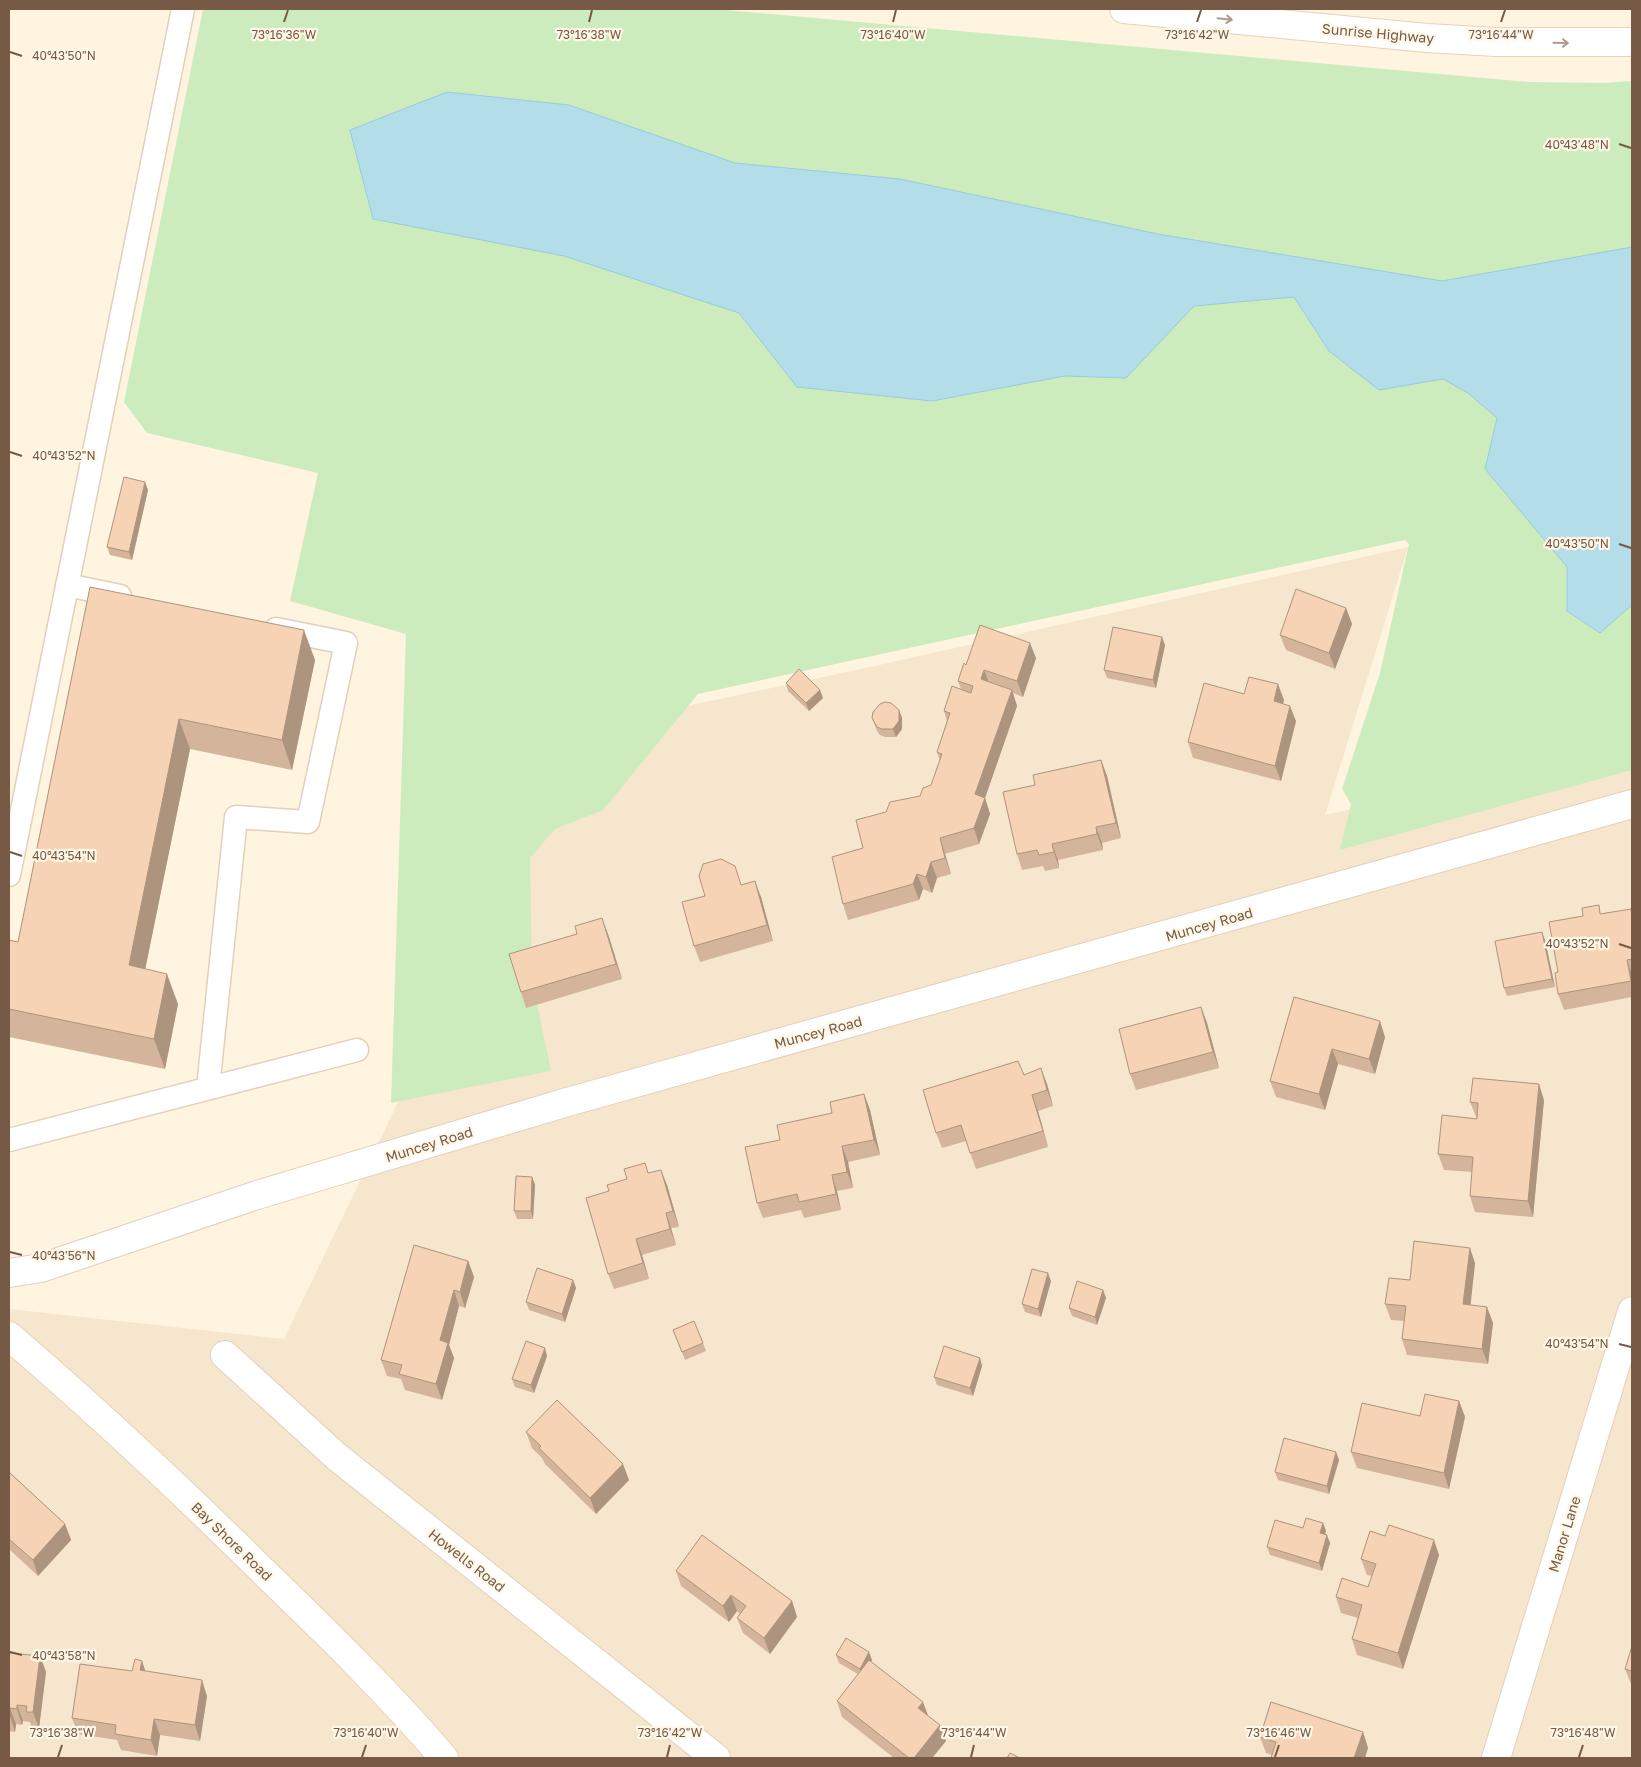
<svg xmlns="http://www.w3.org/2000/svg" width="1641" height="1767" font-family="'Golos Text',sans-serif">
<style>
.residential{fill:#f6e6cd}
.green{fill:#cdecbd}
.water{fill:#b2dde9;stroke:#98ccdc}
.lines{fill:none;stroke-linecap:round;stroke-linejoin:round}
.service-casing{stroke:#e3d0ba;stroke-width:25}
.minor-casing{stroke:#e3d0ba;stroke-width:30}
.tertiary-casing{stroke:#e3d0ba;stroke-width:30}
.secondary-casing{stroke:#e8d2b8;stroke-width:30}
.service{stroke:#fff;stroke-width:22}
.minor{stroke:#fff;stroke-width:28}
.tertiary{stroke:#fff;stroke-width:28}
.secondary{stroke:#fff;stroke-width:28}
.wall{fill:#d4b59b}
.shaded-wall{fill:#ac947e}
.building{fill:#f6d3b4;stroke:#ac947e}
.oneway{stroke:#ad9c8f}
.ticks{fill:none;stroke:#765a45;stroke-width:2}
.labels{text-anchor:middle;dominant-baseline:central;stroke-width:4.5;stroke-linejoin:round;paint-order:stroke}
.street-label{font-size:14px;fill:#765a45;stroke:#fff7e7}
.ticks-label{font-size:12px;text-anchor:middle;fill:#765a45;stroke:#fff7e7;stroke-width:4.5;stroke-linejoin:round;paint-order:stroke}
</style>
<rect width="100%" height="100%" fill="#fef4df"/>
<polygon class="residential" points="1408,547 1325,815 1632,747 1632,1758 9,1758 9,1309 284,1339 413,1071 479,750 870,667"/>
<polygon class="green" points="203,9 715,9 1530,82 1603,83 1632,81 1632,770 1340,850 1351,804 1342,789 1380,673 1409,544 1405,540 698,694 603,810 555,829 530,858 532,980 551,1071 391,1103 406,634 290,601 318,473 147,433 124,402"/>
<polygon class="water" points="447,92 569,105 735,163 900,179 1158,234 1442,281 1632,247 1632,605 1600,633 1567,611 1567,567 1485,469 1497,418 1468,393 1443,379 1379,390 1329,351 1294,297 1194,306 1126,378 1065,376 932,401 797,387 739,313 564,256 373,219 350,130"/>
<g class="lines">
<g class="service-casing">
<g id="service">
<polyline points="67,585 120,596"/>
<polyline points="9,875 183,9"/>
<polyline points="208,1088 236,817 308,822 346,643 276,629"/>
<polyline points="9,1140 357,1050"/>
</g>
</g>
<g class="minor-casing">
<polyline id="minor" points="225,1355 337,1457 716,1758"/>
</g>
<g class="tertiary-casing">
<g id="tertiary">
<polyline points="9,1273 41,1268 257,1195 564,1103 1632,804"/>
<polyline points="1496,1758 1632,1311"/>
</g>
</g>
<g class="secondary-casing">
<g id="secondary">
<polyline points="1124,9 1427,38 1496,42 1632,42"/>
<path d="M9,1336c90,77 177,159 261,242 60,58 120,117 174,180"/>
</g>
</g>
<use href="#service" class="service"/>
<use href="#minor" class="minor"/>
<use href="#tertiary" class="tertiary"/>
<use href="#secondary" class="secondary"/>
</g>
<g class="wall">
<polygon points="145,482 148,490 132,560 110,555 107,547"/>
<polygon points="90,587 315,660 292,770 190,749 145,969 178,1004 165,1069 9,1037 9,940 18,942"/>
<polygon points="1346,608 1352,624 1335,669 1286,650 1280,635"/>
<polygon points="1165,645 1156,688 1107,678 1104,670"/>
<polygon points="1036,658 1023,697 1013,693 1017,706 985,798 990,814 979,844 945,854 951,874 937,878 932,893 923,889 919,900 848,920 843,904 863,848 886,812 920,796 931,785 940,761 937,752 947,721 944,711 961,689 958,681 966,665"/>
<polygon points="786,683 823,698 809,711 788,691"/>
<polygon points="1244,694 1284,700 1283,703 1296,721 1281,781 1193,758 1188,742"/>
<polygon points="899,710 902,718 902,729 896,737 885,737 880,735 877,731 872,718"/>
<polygon points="1101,760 1107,776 1121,838 1102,843 1103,850 1058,860 1059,868 1045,871 1043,866 1022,870 1017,854 1035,785"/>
<polygon points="742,885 761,897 773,941 700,962 694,946 705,896"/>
<polygon points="1632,913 1632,997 1564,1010 1558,994 1558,972 1602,914"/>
<polygon points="608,934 622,979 526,1008 521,992"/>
<polygon points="1545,940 1555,987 1507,996 1504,988"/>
<polygon points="1294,997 1385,1037 1375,1074 1338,1064 1325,1110 1276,1097 1270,1081"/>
<polygon points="1201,1007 1207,1023 1219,1068 1136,1090 1130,1074"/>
<polygon points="1024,1075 1047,1084 1053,1106 1038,1111 1048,1147 976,1169 966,1141 942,1148 936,1133"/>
<polygon points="864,1094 870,1110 880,1155 848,1162 853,1188 837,1191 841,1210 804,1218 801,1210 763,1218 757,1203 780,1140 832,1113"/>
<polygon points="1544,1100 1533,1217 1475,1212 1470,1196 1472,1172 1444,1170 1438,1154 1477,1119 1470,1102"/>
<polygon points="645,1163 648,1173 667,1185 679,1227 671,1228 676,1245 642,1255 649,1279 614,1289 608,1274 609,1191 627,1179"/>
<polygon points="532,1177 535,1185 533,1219 517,1219 514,1211"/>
<polygon points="468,1261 474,1277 465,1308 459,1306 449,1345 454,1358 442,1400 405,1390 401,1379 387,1376 381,1360"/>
<polygon points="1475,1263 1470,1305 1493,1323 1488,1364 1407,1355 1402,1339 1404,1321 1391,1320 1385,1304 1410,1280"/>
<polygon points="573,1280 576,1288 565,1322 529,1310 526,1302"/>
<polygon points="1051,1281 1041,1317 1025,1312 1022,1304"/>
<polygon points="1103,1290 1106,1298 1097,1325 1072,1316 1069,1308"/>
<polygon points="673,1330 703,1343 706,1351 685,1360"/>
<polygon points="547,1356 534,1393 515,1387 512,1379"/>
<polygon points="980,1358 982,1366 973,1396 937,1385 934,1377"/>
<polygon points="1459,1401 1465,1417 1449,1489 1357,1468 1351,1452 1420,1416"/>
<polygon points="526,1432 629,1480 596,1514 545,1464 542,1458 532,1448"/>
<polygon points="1336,1452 1339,1460 1329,1494 1278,1480 1275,1472"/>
<polygon points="9,1472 65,1524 71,1540 38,1576 9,1549"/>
<polygon points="1323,1523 1326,1531 1325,1535 1330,1543 1322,1571 1270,1555 1267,1547 1303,1528"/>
<polygon points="1439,1555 1403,1669 1357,1655 1352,1639 1358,1618 1341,1613 1336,1597 1368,1587 1372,1576 1367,1575 1361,1559"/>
<polygon points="676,1571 792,1601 797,1617 770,1654 743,1633 737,1618 740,1614 737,1611 729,1622 681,1586"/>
<polygon points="1632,1646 1632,1685 1631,1684 1625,1669"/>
<polygon points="9,1653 40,1656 46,1672 39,1728 32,1728 30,1722 23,1721 22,1725 16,1724 15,1732 9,1731"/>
<polygon points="836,1655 872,1660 871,1662 928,1716 940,1725 946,1741 932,1758 894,1758 842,1717 837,1701 858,1674 839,1663"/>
<polygon points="132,1671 145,1671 207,1696 200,1741 160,1735 157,1756 121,1750 117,1740 78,1734 72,1718"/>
<polygon points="1363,1732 1368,1748 1272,1755 1266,1753 1260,1737"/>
</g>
<g class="shaded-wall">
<polygon points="145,482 148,490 132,560 129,552"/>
<polygon points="1346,608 1352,624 1335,669 1329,653"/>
<polygon points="304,630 315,660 292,770 282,740"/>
<polygon points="1162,637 1165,645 1156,688 1153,680"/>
<polygon points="1030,643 1036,658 1023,697 1017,681"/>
<polygon points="984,670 990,685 981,679"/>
<polygon points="1278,684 1284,700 1279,717 1274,701"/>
<polygon points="820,690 823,698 809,711 806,703"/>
<polygon points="1012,690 1017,706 985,798 990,814 979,844 974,828 975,794"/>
<polygon points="1290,706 1296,721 1281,781 1275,766"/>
<polygon points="899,710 902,718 902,729 896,737 893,729"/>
<polygon points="179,719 190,749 140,995 129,965"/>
<polygon points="1101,760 1107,776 1121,838 1116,823"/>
<polygon points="1096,827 1102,843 1103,850 1097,834"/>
<polygon points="940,838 945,854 951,874 945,858"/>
<polygon points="1052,844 1058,860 1059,868 1054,852"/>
<polygon points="931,862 937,878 932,893 926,877"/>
<polygon points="917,874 923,889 919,900 913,884"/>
<polygon points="755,881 761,897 773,941 767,925"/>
<polygon points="602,918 608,934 622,979 616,964"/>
<polygon points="1542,932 1545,940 1555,987 1552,979"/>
<polygon points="1627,960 1632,975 1632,985 1631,981"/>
<polygon points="167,974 178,1004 165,1069 154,1039"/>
<polygon points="1201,1007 1207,1023 1219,1068 1213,1052"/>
<polygon points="1380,1021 1385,1037 1375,1074 1369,1059"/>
<polygon points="1332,1049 1338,1064 1325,1110 1319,1094"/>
<polygon points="1041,1068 1047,1084 1053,1106 1047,1090"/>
<polygon points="1539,1084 1544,1100 1533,1217 1528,1201"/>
<polygon points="864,1094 870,1110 880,1155 874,1140"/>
<polygon points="1032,1095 1038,1111 1048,1147 1043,1131"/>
<polygon points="842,1146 848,1162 853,1188 847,1172"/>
<polygon points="661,1170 667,1185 679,1227 673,1211"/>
<polygon points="832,1175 837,1191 841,1210 836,1194"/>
<polygon points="532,1177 535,1185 533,1219 531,1211"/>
<polygon points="666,1213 671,1228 676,1245 670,1229"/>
<polygon points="636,1239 642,1255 649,1279 643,1263"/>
<polygon points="1470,1248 1475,1263 1469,1320 1463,1304"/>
<polygon points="468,1261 474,1277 465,1308 460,1292"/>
<polygon points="1048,1273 1051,1281 1041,1317 1038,1309"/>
<polygon points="573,1280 576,1288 565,1322 562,1314"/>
<polygon points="454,1290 459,1306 449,1345 454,1358 442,1400 436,1384 440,1340"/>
<polygon points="1103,1290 1106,1298 1097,1325 1095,1317"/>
<polygon points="1487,1307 1493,1323 1488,1364 1482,1349"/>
<polygon points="545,1348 547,1356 534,1393 531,1385"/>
<polygon points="980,1358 982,1366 973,1396 970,1388"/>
<polygon points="1459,1401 1465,1417 1449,1489 1444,1473"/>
<polygon points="1336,1452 1339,1460 1329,1494 1327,1486"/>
<polygon points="623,1464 629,1480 596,1514 590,1498"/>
<polygon points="1323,1523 1326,1531 1323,1541 1320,1533"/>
<polygon points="65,1524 71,1540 38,1576 33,1560"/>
<polygon points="1327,1535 1330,1543 1322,1571 1319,1563"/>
<polygon points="1434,1540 1439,1555 1403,1669 1398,1653"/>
<polygon points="731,1595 737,1611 729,1622 723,1606"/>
<polygon points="792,1601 797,1617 770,1654 764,1638"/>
<polygon points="869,1652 872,1660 863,1677 860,1669"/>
<polygon points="40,1656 46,1672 39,1728 33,1712"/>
<polygon points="142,1661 147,1676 140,1670"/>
<polygon points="202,1680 207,1696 200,1741 195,1725"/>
<polygon points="923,1702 929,1718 918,1708"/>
<polygon points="17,1705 23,1721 22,1725 17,1709"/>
<polygon points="10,1708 16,1724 15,1732 10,1716"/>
<polygon points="154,1719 160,1735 157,1756 151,1740"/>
<polygon points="940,1725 946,1741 932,1758 914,1758"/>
<polygon points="1363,1732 1368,1748 1365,1758 1354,1758"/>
</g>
<g class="building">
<polygon points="124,477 145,482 129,552 107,547"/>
<polygon points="90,587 304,630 282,740 179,719 129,965 167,974 154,1039 9,1009 9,940 18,942"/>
<polygon points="1296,589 1346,608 1329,653 1280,635"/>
<polygon points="980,625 1030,643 1017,681 984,670 981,679 1012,690 975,794 985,798 974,828 940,838 945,858 931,862 926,877 917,874 913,884 843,904 832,857 863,848 856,820 886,812 890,802 920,796 923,788 931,785 942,754 937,752 950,713 944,711 952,686 971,693 973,686 958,681 964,663 966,665"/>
<polygon points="1113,627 1162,637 1153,680 1104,670"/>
<polygon points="799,669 820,690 806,703 786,683"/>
<polygon points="1249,677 1278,684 1274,701 1290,706 1275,766 1188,742 1204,683 1244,694"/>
<polygon points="885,702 891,703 899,710 899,721 893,729 882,729 877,727 872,718 873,712 880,704"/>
<polygon points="1101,760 1116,823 1096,827 1097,834 1052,844 1054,852 1039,855 1037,850 1017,854 1003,792 1035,785 1033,775"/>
<polygon points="721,859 735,866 741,885 755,881 767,925 694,946 682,902 705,896 699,876 703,864"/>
<polygon points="1599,905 1600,914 1631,909 1632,918 1632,959 1627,960 1631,981 1558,994 1555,973 1558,972 1549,922 1583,916 1582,908"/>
<polygon points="602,918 616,964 521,992 509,954 577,934 575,926"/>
<polygon points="1542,932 1552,979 1504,988 1495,941"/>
<polygon points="1294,997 1380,1021 1369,1059 1332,1049 1319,1094 1270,1081"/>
<polygon points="1201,1007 1213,1052 1130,1074 1119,1029"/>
<polygon points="1018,1061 1024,1075 1041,1068 1047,1090 1032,1095 1043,1131 970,1153 961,1125 936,1133 923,1090"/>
<polygon points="1473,1078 1539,1084 1528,1201 1470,1196 1473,1157 1438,1154 1442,1115 1477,1119 1478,1103 1470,1102"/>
<polygon points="864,1094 874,1140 842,1146 847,1172 832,1175 836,1194 799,1202 797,1194 757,1203 745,1147 780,1140 777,1125 832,1113 830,1102"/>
<polygon points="645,1163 648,1173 661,1170 673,1211 666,1213 670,1229 636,1239 643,1263 608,1274 586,1198 609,1191 607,1185 627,1179 624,1169"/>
<polygon points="516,1176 532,1177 531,1211 514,1211"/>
<polygon points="1414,1241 1470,1248 1463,1304 1487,1307 1482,1349 1402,1339 1406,1306 1385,1304 1389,1278 1410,1280"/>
<polygon points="414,1245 468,1261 460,1292 454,1290 440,1340 448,1343 436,1384 399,1374 402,1365 381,1360"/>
<polygon points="537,1268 573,1280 562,1314 526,1302"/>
<polygon points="1032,1269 1048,1273 1038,1309 1022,1304"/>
<polygon points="1077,1281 1103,1290 1095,1317 1069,1308"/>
<polygon points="694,1321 703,1343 682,1352 673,1330"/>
<polygon points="526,1341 545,1348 531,1385 512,1379"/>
<polygon points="944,1346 980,1358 970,1388 934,1377"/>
<polygon points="1425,1394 1459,1401 1444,1473 1351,1452 1362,1403 1420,1416"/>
<polygon points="557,1400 623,1464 590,1498 539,1448 541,1446 526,1432"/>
<polygon points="1284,1438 1336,1452 1327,1486 1275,1472"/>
<polygon points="9,1472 65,1524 33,1560 9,1539"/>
<polygon points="1306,1518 1323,1523 1320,1533 1327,1535 1319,1563 1267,1547 1275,1520 1303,1528"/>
<polygon points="1389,1525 1434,1540 1398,1653 1352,1639 1362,1605 1336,1597 1342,1578 1368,1587 1376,1564 1361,1559 1370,1531 1385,1536"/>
<polygon points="702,1535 792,1601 764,1638 737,1618 746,1606 731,1595 723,1606 676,1571"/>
<polygon points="846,1638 869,1652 860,1669 836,1655"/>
<polygon points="1632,1646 1632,1671 1625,1669"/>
<polygon points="9,1653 40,1656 33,1712 26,1712 27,1706 17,1705 17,1709 10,1708 10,1716 9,1716"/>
<polygon points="135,1659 142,1661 140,1670 202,1680 195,1725 154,1719 151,1740 115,1734 116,1725 72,1718 80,1664 132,1671"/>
<polygon points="869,1660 923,1702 918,1708 940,1725 914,1758 909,1758 837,1701"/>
<polygon points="1271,1702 1363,1732 1354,1758 1271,1758 1276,1742 1260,1737"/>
<polygon points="1010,1753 1020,1758 1007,1758"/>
</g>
<defs><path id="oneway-shaft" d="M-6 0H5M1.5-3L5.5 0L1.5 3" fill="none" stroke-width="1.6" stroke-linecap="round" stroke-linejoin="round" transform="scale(1.25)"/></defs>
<g class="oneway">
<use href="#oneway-shaft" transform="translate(1225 19) rotate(6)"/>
<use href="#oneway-shaft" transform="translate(1561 43) rotate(1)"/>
</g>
<path class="ticks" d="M284,22l4,-12M589,22l3,-12M893,22l3,-12M1197,22l4,-12M1501,22l4,-12M10,52l12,4M1619,144l12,4M10,452l12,4M1619,544l12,4M10,852l12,4M1619,944l12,4M10,1252l12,3M1619,1344l12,3M10,1652l12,3M58,1757l4,-12M362,1757l4,-12M667,1757l3,-12M971,1757l3,-12M1275,1757l4,-12M1579,1757l4,-12"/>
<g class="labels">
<g class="street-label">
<text transform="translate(1378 33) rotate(5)">Sunrise Highway</text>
<text transform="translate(1209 924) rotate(-16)">Muncey Road</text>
<text transform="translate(818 1032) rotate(-15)">Muncey Road</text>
<text transform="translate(429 1144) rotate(-17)">Muncey Road</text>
<text transform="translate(1564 1534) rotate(-73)">Manor Lane</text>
<text transform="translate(232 1541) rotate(44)">Bay Shore Road</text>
<text transform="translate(467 1560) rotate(38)">Howells Road</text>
</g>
</g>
<g class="ticks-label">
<text x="284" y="39">73°16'36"W</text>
<text x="589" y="39">73°16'38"W</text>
<text x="893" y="39">73°16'40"W</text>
<text x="1197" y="39">73°16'42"W</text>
<text x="1501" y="39">73°16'44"W</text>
<text x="64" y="60">40°43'50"N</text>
<text x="1577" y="149">40°43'48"N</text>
<text x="64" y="460">40°43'52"N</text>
<text x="1577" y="548">40°43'50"N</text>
<text x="64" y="860">40°43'54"N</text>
<text x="1577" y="948">40°43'52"N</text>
<text x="64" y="1260">40°43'56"N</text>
<text x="1577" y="1348">40°43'54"N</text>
<text x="64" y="1660">40°43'58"N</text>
<text x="62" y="1737">73°16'38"W</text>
<text x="366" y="1737">73°16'40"W</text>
<text x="670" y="1737">73°16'42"W</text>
<text x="974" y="1737">73°16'44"W</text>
<text x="1279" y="1737">73°16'46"W</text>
<text x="1583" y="1737">73°16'48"W</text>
</g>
<rect width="1641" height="1767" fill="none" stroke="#765a45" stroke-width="20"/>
</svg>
